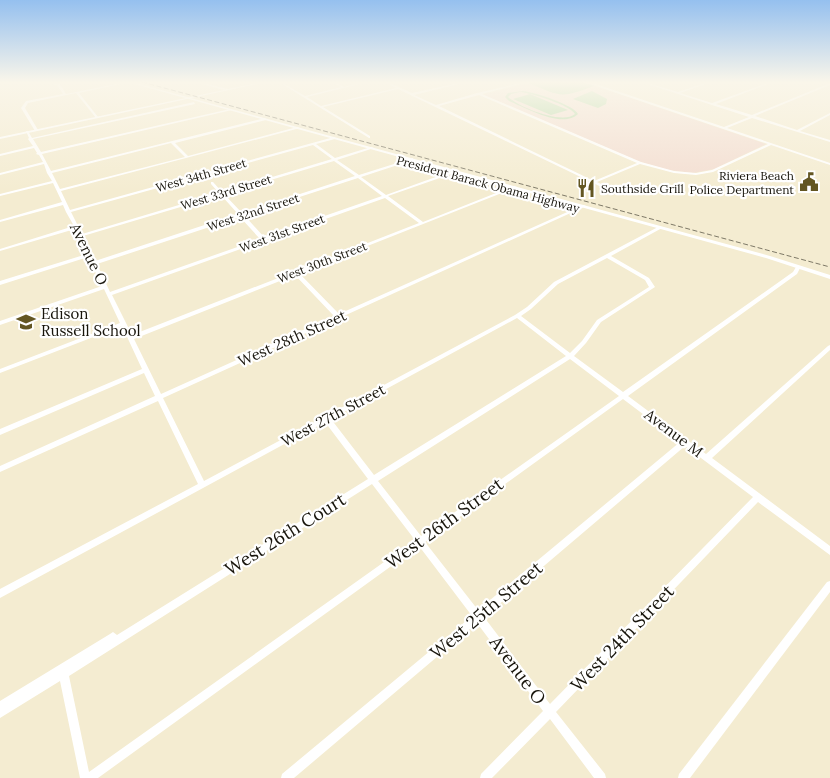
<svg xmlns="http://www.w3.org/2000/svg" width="830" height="778" font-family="Lora,serif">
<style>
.education{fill:#f3ddd1}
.green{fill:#b0d7a4;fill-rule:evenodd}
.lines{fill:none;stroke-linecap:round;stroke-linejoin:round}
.minor{fill:#fff;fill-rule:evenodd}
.tertiary{fill:#fff;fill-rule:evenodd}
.secondary{fill:#fff;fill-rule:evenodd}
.rail{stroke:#7e7967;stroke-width:1;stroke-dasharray:5 2.5;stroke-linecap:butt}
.labels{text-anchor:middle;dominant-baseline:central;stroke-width:4.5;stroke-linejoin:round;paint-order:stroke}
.far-street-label{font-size:12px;fill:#18150c;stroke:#fff}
.far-poi-label{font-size:12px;fill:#18150c;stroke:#fff;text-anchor:end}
.street-label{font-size:15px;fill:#18150c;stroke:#fff}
.poi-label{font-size:15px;fill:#18150c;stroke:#fff;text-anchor:start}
.near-street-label{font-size:18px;fill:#18150c;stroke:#fff}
</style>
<rect width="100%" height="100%" fill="#f4ecd1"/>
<polygon class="education" points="530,82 583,82 766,144 714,169 693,173 668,170 638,161 483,95"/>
<g class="green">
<path d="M533,82h49l12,4c-35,13 -33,10 -66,-3z"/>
<path d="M523,91c11,1 51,14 55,23 -15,15 -52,-6 -69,-13l-4,-4 3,-4zM520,92c11,1 50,13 55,22 -13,11 -56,-7 -67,-17l3,-3z"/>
<polygon points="592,91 607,99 606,104 598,108 573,99"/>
<polygon points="530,94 568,110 551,115 513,99"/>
</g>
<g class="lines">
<g class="minor">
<polygon points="48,82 59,83 66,94 126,82 130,82 79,93 98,117 96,118 76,93 28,103 25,108 38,130 35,131 21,108 26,101 63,94 57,85 48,83"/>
<path d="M279,82h2l24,14 36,-9 -9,-5h3l9,5 21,-5h3l-61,15 14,9 75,-18 -11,-6h3l24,11 51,-11v1l-49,12 22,10 41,-12 48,-11v1l-43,11 159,68 33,9 22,2 16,-3 56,-26 -181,-61v-1h3l134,45 25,-10 -108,-35h3l34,10 30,-10h3l-31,11 32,10 58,-21h3l-57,22 36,11 78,-32v2l-75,31 42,14 33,-17v2l-30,16 30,9v2l-78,-24 -25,10 103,35v2l-59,-20 -58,27 -17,3 -22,-2 -34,-9 -43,18 20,10v2h-1l-218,-105 -75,18 47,29v2h-1zM479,95l158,68 -43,18 -155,-75z"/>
<path d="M194,102l1,2 -162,35 8,13 189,-43 2,1 -190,44 9,17 214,-53 1,2 -91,23 13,13 109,-29 3,1 -239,63 9,19 264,-73 2,1 -1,1 -19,5 19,14 36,-11 3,1 -37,12 22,15 54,-17v2l-52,17 25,18 69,-25h2v2l-69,24 35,26 91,-36 3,1 -218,86 40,41 244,-109 3,1 -423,192 41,83 311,-166 12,-8 27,-25 104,-55 4,1 -51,28 38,22 6,9 -54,35 -15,21 -12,13 49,36 170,-120 3,-5h2l2,1 -3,6 -169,122 78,58 122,-108 2,-1v5l-118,108 118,88v9l-72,-53 -202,210 49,62 1,4h-12l-44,-59 -58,59h-12l1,-4 62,-63 -66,-88 -183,155h-13l1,-4 190,-158 -53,-70 -321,232h-18l-20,-97 -60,37v-17l110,-67 3,-2 4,3 251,-156 -43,-57 -325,176v-9l198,-105 -40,-83 -158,71v-6l155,-70 -11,-23 -144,62v-6l142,-60 -20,-43 -122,47v-4l120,-46 -16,-34 -104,36v-4l102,-35 -14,-29 -88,28v-4l87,-27 -12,-25 -75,22v-2l74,-23 -8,-14 -3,-7 -63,17v-2l62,-18 -9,-19 -53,13v-2l52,-13 -5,-8 -3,-9 -44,11v-2l43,-11 -4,-7 -3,-1 1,-1 -3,-5 -34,8v-2l33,-8 -5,-7 1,-1 -3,-7h2l4,7zM171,143l14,14 -125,32 -8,-16zM313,145l19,14 -110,33 -9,-10h-2v2l8,9 -137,41 -11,-22zM334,161l21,15 -113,37 -18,-19zM358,178l24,18 -118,41 -20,-22zM221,195l17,19 -143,47 -12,-25zM385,198l34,25 -287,112 -20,-40 151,-54h3v-1zM240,217l20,22 -150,53 -13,-28zM607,258l38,22 4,7 -52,33 -15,21 -12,12 -49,-37 10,-7 27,-25zM295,275l39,41 -173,78 -27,-55zM517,318l49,38 -192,119 -43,-56zM570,359l49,37 -198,140 -43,-55zM623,399l57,43 -202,168 -53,-68zM685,446l68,51 -203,207 -66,-87zM372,484l43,56 -326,232 -20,-96z"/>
<polygon points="830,581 830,592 690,778 678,778 679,774 827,582"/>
</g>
<polygon class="tertiary" points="194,82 199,82 228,89 262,82 267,82 0,139 0,137 224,90"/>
<polygon class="secondary" points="127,82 132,82 770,256 830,275 830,279 766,258"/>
<polyline class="rail" points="142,82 830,267"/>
</g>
<linearGradient id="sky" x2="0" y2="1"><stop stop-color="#95c0ef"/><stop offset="0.43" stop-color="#faf6ea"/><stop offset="1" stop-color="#faf6ea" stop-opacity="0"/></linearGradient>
<rect width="830" height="191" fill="url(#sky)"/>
<defs>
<g id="civic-bare" transform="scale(1.5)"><path d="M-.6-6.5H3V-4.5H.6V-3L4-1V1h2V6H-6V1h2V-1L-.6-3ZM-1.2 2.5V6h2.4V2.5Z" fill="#635622" stroke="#fff" stroke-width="2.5" paint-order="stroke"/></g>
<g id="restaurant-bare" transform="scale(1.5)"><path d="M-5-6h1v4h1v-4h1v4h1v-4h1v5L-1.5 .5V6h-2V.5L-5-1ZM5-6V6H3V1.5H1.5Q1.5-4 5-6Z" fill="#635622" stroke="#fff" stroke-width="2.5" paint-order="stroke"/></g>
<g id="school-bare" transform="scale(1.5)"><path d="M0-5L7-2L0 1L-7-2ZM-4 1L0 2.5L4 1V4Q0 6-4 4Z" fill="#635622" stroke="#fff" stroke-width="2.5" paint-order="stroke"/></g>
</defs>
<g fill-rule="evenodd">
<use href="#civic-bare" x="809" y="182"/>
<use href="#restaurant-bare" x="586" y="188"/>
<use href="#school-bare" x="26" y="322"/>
</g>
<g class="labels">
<g class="far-street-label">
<text transform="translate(201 175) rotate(-16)">West 34th Street</text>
<text transform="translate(488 184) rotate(15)">President Barack Obama Highway</text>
<text transform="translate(226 192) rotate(-17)">West 33rd Street</text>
<text transform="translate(253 212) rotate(-18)">West 32nd Street</text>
<text transform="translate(282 233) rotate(-20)">West 31st Street</text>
<text transform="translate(322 262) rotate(-21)">West 30th Street</text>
</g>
<g class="far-poi-label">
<text x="794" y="175">Riviera Beach<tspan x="794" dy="14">Police Department</tspan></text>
<text x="601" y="188" text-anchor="start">Southside Grill</text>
</g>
<g class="street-label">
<text transform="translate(89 254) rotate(64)">Avenue O</text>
<text transform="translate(292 338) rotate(-24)">West 28th Street</text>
<text transform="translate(333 415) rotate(-28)">West 27th Street</text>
<text transform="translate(674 433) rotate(37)">Avenue M</text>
</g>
<g class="poi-label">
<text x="41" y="313">Edison<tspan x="41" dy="17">Russell School</tspan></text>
</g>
<g class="near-street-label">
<text transform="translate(444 523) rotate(-36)">West 26th Street</text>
<text transform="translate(285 534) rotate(-32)">West 26th Court</text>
<text transform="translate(486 610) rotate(-40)">West 25th Street</text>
<text transform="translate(622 638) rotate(-46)">West 24th Street</text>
<text transform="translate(518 670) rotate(53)">Avenue O</text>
</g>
</g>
</svg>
